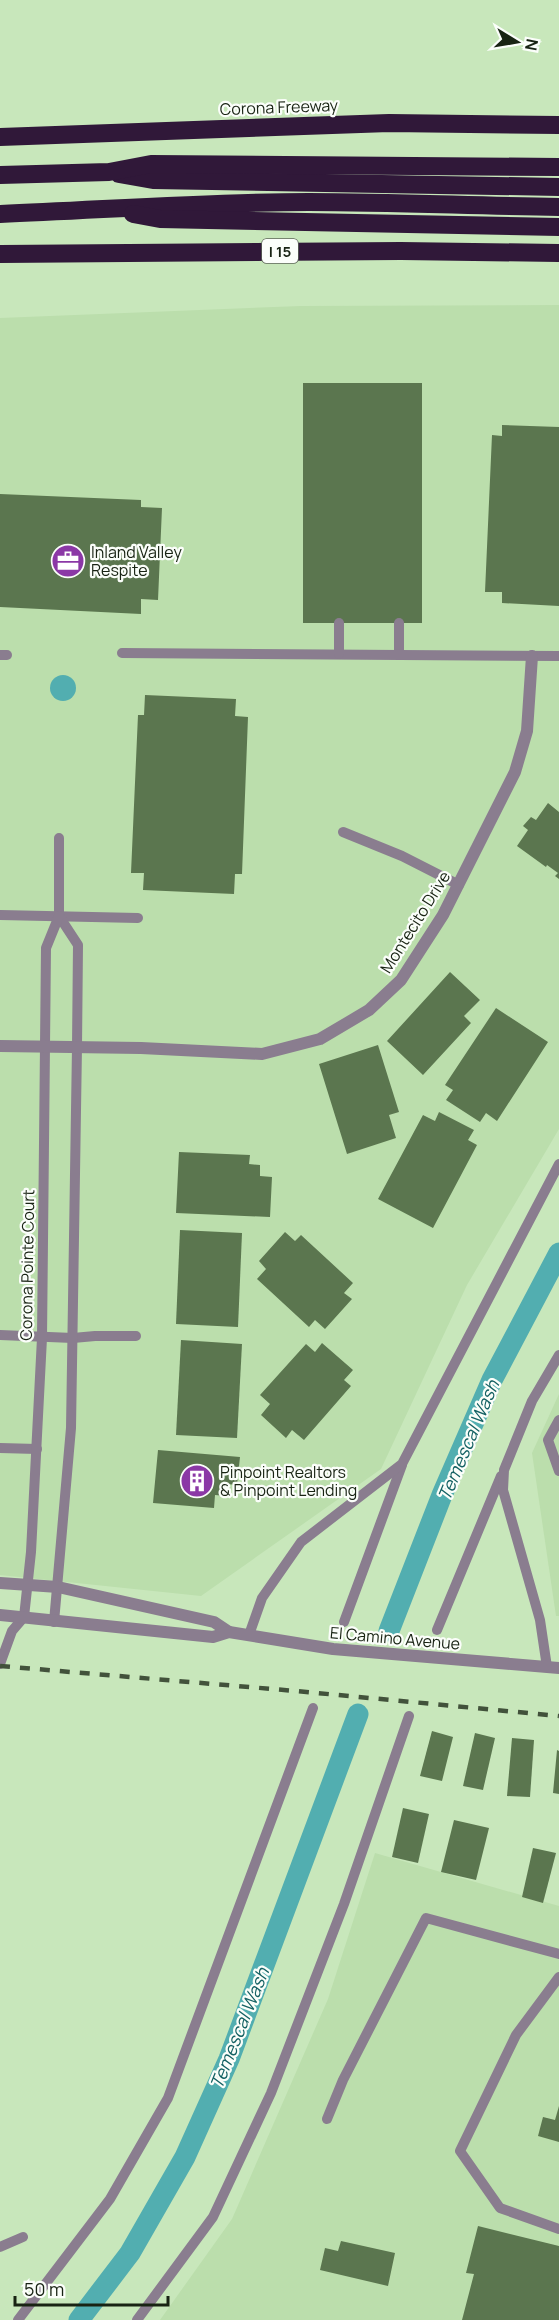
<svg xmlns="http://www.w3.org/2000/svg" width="559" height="2320" font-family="Manrope,sans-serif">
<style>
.built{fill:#bbdeac}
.water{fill:#52aeb0}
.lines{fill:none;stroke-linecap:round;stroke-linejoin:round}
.canal{stroke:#52aeb0;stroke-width:21}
.building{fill:#5b764f}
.service{stroke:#8a7d8f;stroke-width:10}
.minor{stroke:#8a7d8f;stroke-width:12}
.motorway{stroke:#301839;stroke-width:18}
.rail{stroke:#42523b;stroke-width:4.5;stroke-dasharray:10 10;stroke-linecap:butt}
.labels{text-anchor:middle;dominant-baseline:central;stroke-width:4.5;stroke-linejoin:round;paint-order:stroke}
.shield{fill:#fbfefa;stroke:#5c6558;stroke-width:1.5}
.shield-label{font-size:15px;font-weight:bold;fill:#182313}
.street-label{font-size:16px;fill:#182313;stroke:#fbfefa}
.poi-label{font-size:16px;fill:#182313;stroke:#fbfefa;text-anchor:start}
.water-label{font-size:18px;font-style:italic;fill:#146163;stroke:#fbfefa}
</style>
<rect width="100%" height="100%" fill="#c8e7bb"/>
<g class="built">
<polygon points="559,305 559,1129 467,1285 381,1469 201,1596 0,1575 0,318 301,306"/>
<polygon points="559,1394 559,1616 556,1616 532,1453"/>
<polygon points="375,1853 559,1906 559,2320 160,2320 232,2219 328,1999"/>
</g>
<circle class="water" cx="63" cy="688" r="13"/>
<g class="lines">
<g class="canal">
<polyline points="389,1631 442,1495 492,1380 559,1253"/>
<polyline points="79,2320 130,2253 185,2157 229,2059 358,1714"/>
</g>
</g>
<g class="building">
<rect x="303" y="383" width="119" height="240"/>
<polygon points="502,425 559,427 559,606 502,603 502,592 485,592 492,435 502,436"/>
<polygon points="0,494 141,500 141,507 162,508 158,600 141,599 141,614 0,607"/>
<polygon points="145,695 236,699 235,716 248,717 242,874 235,874 234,894 143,890 144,873 131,873 138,715 144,715"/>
<polygon points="548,803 559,812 559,879 555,876 558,873 547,865 546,867 517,846 528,830 523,826 531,817 536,820"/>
<polygon points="450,972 480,1000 464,1016 471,1023 423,1075 387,1041"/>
<polygon points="496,1008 548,1042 497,1121 486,1113 480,1122 446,1100 453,1090 445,1085"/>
<polygon points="378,1045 399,1112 389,1115 396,1138 347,1154 319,1064"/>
<polygon points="439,1112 474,1130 468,1140 477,1145 433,1228 378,1199 423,1115 435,1121"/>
<polygon points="179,1152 250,1155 249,1164 260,1165 260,1176 272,1177 270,1217 176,1213"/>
<polygon points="180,1230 242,1233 238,1327 176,1324"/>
<polygon points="285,1232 295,1241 301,1235 353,1283 344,1293 352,1299 325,1329 315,1320 309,1327 257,1279 266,1269 259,1261"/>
<polygon points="181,1340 242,1344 237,1438 176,1435"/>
<polygon points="322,1343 353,1370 344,1380 351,1386 304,1440 292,1430 286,1438 261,1415 270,1404 260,1395 306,1344 315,1352"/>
<polygon points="158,1450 240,1457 237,1485 227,1484 226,1496 215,1495 214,1508 153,1503"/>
<polygon points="432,1731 453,1737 442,1781 420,1776"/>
<polygon points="475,1733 495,1738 483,1790 463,1786"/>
<polygon points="512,1738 534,1740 530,1797 507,1796"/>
<polygon points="557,1750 559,1751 559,1794 553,1793"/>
<polygon points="403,1808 429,1814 418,1863 392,1857"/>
<polygon points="454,1820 489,1828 476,1880 441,1872"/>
<polygon points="533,1848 556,1853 543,1903 522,1897"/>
<polygon points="559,2106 559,2142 538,2136 543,2117 555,2120"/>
<polygon points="478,2226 559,2246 559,2320 462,2320 474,2274 466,2273"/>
<polygon points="341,2241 395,2253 388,2286 320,2270 325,2248 338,2251"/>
</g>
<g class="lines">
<g class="service">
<polyline points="399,623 399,655"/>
<polyline points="122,653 559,656"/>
<polyline points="339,654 339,623"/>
<polyline points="0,655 7,655"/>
<polyline points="343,832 402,856 459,885"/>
<polyline points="0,915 138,918"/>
<polyline points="0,1335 73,1338 95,1336 136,1336"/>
<polyline points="559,1420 548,1440 559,1471"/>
<polyline points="0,1448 37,1449"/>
<polyline points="54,1622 71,1428 77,1047 78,945 59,916 59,838"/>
<polyline points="344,1622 402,1465"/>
<polyline points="437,1630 501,1476"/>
<polyline points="249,1635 262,1598 301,1542 402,1464 559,1164"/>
<polyline points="0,1664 12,1631 24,1617 31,1552 42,1338 46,948 59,916"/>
<polyline points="547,1667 540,1620 503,1490 504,1470 532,1401 559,1355"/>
<polyline points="559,1977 516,2035 460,2151 500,2208 559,2229"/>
<polyline points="327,2119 343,2080 426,1918 559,1954"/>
<polyline points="0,2247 23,2237"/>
<polyline points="18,2320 110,2199 168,2098 313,1708"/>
<polyline points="137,2320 213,2217 271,2093 344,1904 409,1716"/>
</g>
<g class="minor">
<polyline points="0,1046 141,1048 262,1054 320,1039 369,1010 401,980 443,915 515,772 527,731 532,656"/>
<polyline points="0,1583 58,1587 214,1622 229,1632"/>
<polyline points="0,1615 213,1637 229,1632 333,1649 559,1668"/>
</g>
<g class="motorway">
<polyline points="0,137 389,123 559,125"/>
<polyline points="119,174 153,180 559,187"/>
<polyline points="0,175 109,172 151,164 559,167"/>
<path d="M0,214c103,-4 206,-12 309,-12 83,0 167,4 250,5"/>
<polyline points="133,214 160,219 559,227"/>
<polyline points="0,254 401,251 559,253"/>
</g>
<polyline class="rail" points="0,1666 296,1691 559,1716"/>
</g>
<defs>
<g id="office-disc" transform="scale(1.725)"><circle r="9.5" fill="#8b38a6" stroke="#fbfefa"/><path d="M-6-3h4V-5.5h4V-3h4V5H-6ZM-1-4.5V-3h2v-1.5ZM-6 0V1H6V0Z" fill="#fff"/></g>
<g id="building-disc" transform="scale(1.725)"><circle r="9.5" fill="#8b38a6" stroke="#fbfefa"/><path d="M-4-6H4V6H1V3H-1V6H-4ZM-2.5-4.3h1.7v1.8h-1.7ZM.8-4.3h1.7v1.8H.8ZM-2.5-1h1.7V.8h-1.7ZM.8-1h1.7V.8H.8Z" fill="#fff"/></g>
</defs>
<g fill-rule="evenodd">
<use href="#office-disc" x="68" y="561"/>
<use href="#building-disc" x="197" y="1481"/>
</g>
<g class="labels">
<rect class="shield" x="262" y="239" width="36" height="24" rx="4.5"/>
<g class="shield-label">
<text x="280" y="251">I 15</text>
</g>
<g class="street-label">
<text transform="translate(279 107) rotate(-2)">Corona Freeway</text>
<text transform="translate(415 922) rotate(-58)">Montecito Drive</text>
<text transform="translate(27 1265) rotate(-89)">Corona Pointe Court</text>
<text transform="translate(395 1638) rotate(5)">El Camino Avenue</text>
</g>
<g class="poi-label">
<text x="91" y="552">Inland Valley<tspan x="91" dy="18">Respite</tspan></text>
<text x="220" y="1472">Pinpoint Realtors<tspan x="220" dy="18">&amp; Pinpoint Lending</tspan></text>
</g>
<g class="water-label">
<text transform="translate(468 1440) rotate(-67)">Temescal Wash</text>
<text transform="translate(239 2028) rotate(-68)">Temescal Wash</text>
</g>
</g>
<g transform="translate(517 42) rotate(101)" stroke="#fbfefa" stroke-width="4.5" paint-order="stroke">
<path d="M0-4.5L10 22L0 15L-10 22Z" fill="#182313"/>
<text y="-9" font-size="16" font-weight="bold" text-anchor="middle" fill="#182313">N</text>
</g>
<path d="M15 2296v9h153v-9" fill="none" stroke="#182313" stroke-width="3"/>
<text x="24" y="2296" font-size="18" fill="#182313" stroke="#fbfefa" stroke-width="4.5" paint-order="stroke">50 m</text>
</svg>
